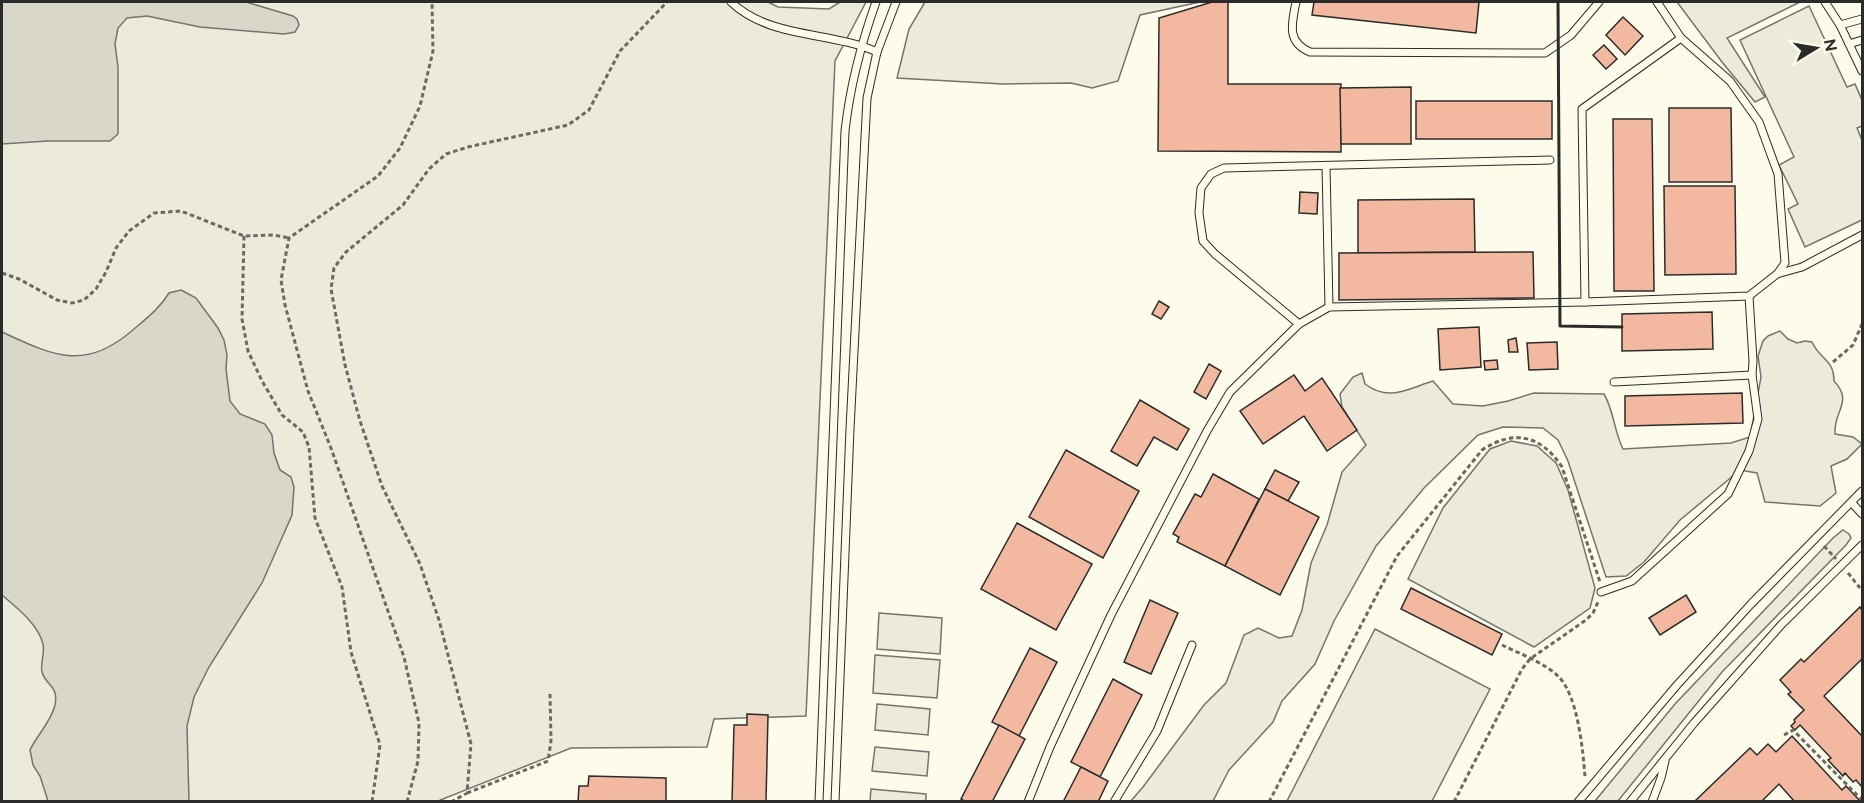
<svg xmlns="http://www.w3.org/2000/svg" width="1864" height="803" font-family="Raleway,sans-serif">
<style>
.green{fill:#ecebdb;stroke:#74746e;stroke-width:1.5}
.water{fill:#d8d7c9;stroke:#74746e;stroke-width:1.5}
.building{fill:#f2b8a0;stroke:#2b2b2b;stroke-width:1.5}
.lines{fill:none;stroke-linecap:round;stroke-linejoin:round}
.service-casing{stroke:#2b2b2b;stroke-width:9}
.path{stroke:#6a6964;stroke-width:3;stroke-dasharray:4.5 3;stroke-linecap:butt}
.service{stroke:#fdfbea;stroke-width:7}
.wall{stroke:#2b2b2b;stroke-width:3}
</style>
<rect width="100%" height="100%" fill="#fdfbea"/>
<g class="green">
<polygon points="2,2 768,2 778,7 829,9 840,2 866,2 835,61 806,716 714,719 707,747 571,748 438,801 2,802"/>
<polygon points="925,2 1200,2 1140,15 1118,81 1092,88 1071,83 1003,84 897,78 909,29"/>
<polygon points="1677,2 1800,2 1727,38 1765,97 1755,102 1722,62"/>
<polygon points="1809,6 1847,87 1855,84 1862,100 1862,126 1857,128 1862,140 1862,220 1805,247 1788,209 1798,204 1779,165 1794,157 1740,40"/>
<path d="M1780,331l8,8 9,4 8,-2 7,1c8,18 22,17 22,39 20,21 -1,30 1,53l18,3 9,7 -15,15 -16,7 5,27 -16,13 -55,-4 -8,-29 -17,-3 -60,50 -36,42 -18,14 -20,1 -38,-116 -10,-21 -15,-12 -40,-1 -25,8 -54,53 -48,58 -42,75 -19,43 -33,37 -9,21 -44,48 -16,31 -83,1 13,-15 61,-82 22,-22 18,-48 14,-7 21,10 13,-2 10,-26 9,-47 16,-38 15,-53 24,-27 -24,-38 -2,-13 13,-17 9,-4 3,11c24,18 42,5 68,-3l20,23 30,2 25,-5 26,-8 70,1c10,17 10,37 19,55l108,-6 19,-6 11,-60 -3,-21 5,-15 5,-5z"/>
<polygon points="1511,441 1537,446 1556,463 1568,490 1595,588 1590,608 1534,647 1408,579 1443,508 1490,449"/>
<polygon points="1843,530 1849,534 1851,538 1846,545 1722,672 1618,801 1595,801 1675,704 1833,538"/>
<polygon points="879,613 942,618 940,654 877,649"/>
<polygon points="1375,629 1490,689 1432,801 1287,801"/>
<polygon points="875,655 940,660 937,698 873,693"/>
<polygon points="877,704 930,709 928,735 875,730"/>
<polygon points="875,747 929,752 927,776 872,771"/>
<polygon points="871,789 926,794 926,801 870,801"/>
</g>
<g class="water">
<polygon points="2,2 246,2 293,16 297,19 299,25 295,32 284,34 200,27 147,16 127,18 118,28 115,44 118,67 118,134 110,141 48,141 2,144"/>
<path d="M181,290l15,8 22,30 6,12 3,15 -1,14 4,32 10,13 25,10 7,11 2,18 6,17 11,7 3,10 -2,28 -30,68 -53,84 -15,30 -7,29 2,75h-141l-8,-25 -7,-11 -3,-15c7,-15 21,-28 25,-45 4,-20 -10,-20 -13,-33 -2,-8 3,-19 1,-28 -5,-20 -26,-36 -41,-49v-263c52,24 83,40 132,-3 13,-11 26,-21 35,-36z"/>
</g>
<g class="building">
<polygon points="1212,2 1228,2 1228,84 1341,84 1341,152 1158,151 1159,18"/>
<polygon points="1314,2 1479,2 1476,33 1312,15"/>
<polygon points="1623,17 1643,36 1625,55 1606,35"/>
<polygon points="1604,45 1617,59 1606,69 1593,55"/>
<polygon points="1411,87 1411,144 1341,144 1340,88"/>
<rect x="1416" y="101" width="136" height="38"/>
<polygon points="1669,108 1731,108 1732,182 1669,182"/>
<polygon points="1613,119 1652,119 1654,291 1614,291"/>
<polygon points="1664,186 1735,186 1736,274 1665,275"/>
<polygon points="1300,192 1318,193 1317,214 1299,213"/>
<polygon points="1474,199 1475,252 1358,253 1358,200"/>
<polygon points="1533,252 1534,298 1339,300 1339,253"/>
<polygon points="1159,301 1169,307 1161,319 1152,314"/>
<polygon points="1712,312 1713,349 1622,351 1622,314"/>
<polygon points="1479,327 1481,367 1440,370 1438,329"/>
<polygon points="1516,338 1518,352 1509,352 1508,340"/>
<polygon points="1557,342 1558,369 1529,370 1527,343"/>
<polygon points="1497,360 1498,369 1485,370 1484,361"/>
<polygon points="1209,364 1221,371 1206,399 1194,392"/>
<polygon points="1294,375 1305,391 1322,378 1357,430 1327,451 1304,416 1263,444 1240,411"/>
<polygon points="1742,393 1743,423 1625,426 1625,396"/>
<polygon points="1140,400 1189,429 1177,450 1154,437 1137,466 1111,451"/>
<polygon points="1066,450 1139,491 1103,558 1029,517"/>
<polygon points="1275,470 1299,482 1288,501 1265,489"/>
<polygon points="1213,474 1259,499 1225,566 1177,542 1179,537 1173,534 1195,494 1201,497"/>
<polygon points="1265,489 1319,517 1280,595 1225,566"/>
<polygon points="1017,523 1092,564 1056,630 981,589"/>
<polygon points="1411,588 1502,634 1492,655 1401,609"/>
<polygon points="1686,595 1696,612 1660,635 1649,618"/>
<polygon points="1150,600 1178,613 1151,674 1124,662"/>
<polygon points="1860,607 1862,610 1862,659 1824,696 1862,736 1862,787 1856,780 1853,782 1845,773 1843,776 1828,760 1831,758 1800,725 1795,730 1791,726 1795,722 1794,720 1804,710 1788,694 1791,692 1780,680 1801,659 1804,662"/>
<polygon points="1030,648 1057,662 1019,736 992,722"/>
<polygon points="1113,679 1142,695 1100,777 1071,762"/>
<polygon points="747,714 768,715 766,802 732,802 734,725 747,725"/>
<polygon points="999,725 1025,739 992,802 966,802 961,799"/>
<polygon points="1792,736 1842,790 1846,786 1861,802 1795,802 1779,784 1761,802 1694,802 1750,748 1757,755 1768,744 1776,752"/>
<polygon points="1081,767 1108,781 1098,802 1063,802"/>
<polygon points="589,776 666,778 666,802 578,802 579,786 588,786"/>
</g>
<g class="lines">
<g class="service-casing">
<g id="service">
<path d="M731,2c39,37 99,29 146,50"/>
<path d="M1296,2c-4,21 -10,40 14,50l235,1 26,-18 28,-33"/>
<polyline points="1657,2 1681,38 1730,81 1759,122 1778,174 1785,263 1778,273"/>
<polyline points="1825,2 1840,25 1862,71"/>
<polyline points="1840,25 1862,19"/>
<polyline points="1681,38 1582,109 1585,302 1749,296 1777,274 1802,267 1862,235"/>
<polyline points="1849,44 1862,40"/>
<polyline points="1326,166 1329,307"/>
<polyline points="1299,324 1215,254 1203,241 1199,213 1201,188 1211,174 1224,168 1550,160"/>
<polyline points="1614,382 1752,375 1753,361 1749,296"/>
<polyline points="1852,503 1862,514"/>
<polyline points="1601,592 1632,581 1728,494 1749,451 1758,419 1752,375"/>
<path d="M819,802l26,-671c5,-45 16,-87 31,-129"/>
<polyline points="835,802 850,429 867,98 877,52 896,2"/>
<polyline points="1028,802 1050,747 1111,615 1207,431 1230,392 1299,324 1329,307 1585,302"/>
<polyline points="1114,802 1157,731 1192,645"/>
<polyline points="1578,802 1677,685 1751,604 1862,491"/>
<polyline points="1630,802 1694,723 1781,625 1862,545"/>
<polyline points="1652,802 1661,778 1665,761"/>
</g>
</g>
<g class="path">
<polyline points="244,236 242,319 248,351 262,381 282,415 303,432 309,447 315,518 342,587 351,652 380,745 372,802"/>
<polyline points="2,273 19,279 57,300 72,303 84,300 96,289 106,272 116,248 129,231 154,213 181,211 244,236 274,235 289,238"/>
<polyline points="1833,362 1853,345 1862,324"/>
<polyline points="1824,546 1836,559"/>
<polyline points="1848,573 1860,588"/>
<path d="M1502,645c18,9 41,17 56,31 20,19 25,75 27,101"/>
<polyline points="1784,735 1793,730 1862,800"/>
<polyline points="467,793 548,761 551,741 550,694"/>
<polyline points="407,802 418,761 419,723 404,657 331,448 308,391 285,305 281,280 289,238 378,176 400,148 420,106 433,51 432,2"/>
<polyline points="451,802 467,793 471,744 439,620 420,564 382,486 360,421 345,365 331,289 334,268 346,252 403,205 429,169 446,154 468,147 568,125 589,110 620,51 667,2"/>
<path d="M1269,802l128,-246 85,-106c32,-21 59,-15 80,17l38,115"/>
<polyline points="1454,802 1522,669 1530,659 1586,620 1593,613 1599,600"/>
</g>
<use href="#service" class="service"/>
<polyline class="wall" points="1558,2 1560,326 1622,327"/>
</g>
<rect width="1864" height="803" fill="none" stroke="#2b2b2b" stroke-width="6"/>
<g transform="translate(1816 48) rotate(79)" stroke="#fdfbea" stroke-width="4.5" paint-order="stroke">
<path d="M0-4.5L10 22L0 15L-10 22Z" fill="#2b2b2b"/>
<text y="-9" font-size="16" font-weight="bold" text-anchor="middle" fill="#2b2b2b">N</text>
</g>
</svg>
